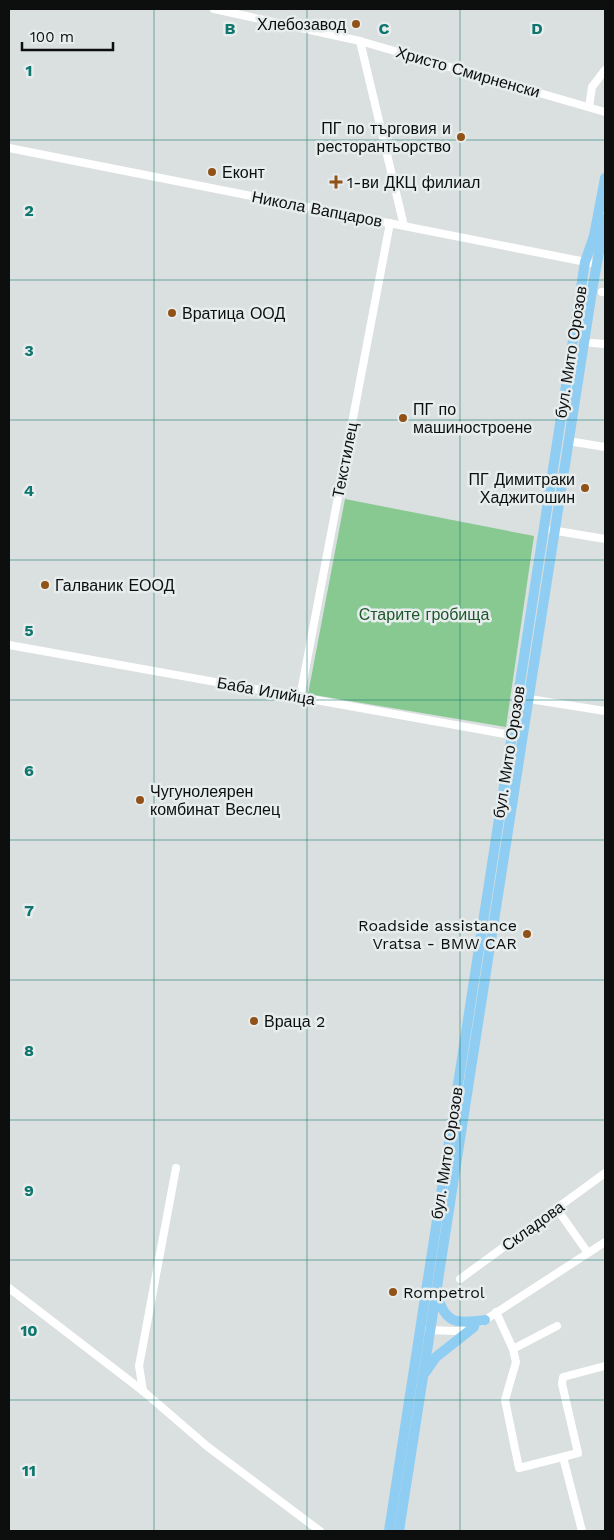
<svg xmlns="http://www.w3.org/2000/svg" width="614" height="1540" font-family="'Work Sans',sans-serif">
<style>
.green{fill:#88c992}
.lines{fill:none;stroke-linecap:round;stroke-linejoin:round}
.minor{stroke:#fff;stroke-width:8}
.major{stroke:#8fcef2;stroke-width:10}
.grid{fill:none;stroke:#0f766e;stroke-width:1;stroke-opacity:0.55}
.poi-dot{fill:#905216;stroke:#e7eced;stroke-width:2}
.labels{text-anchor:middle;dominant-baseline:central;stroke-width:5;stroke-linejoin:round;paint-order:stroke}
.poi-label{font-size:16px;fill:#0d0f0f;stroke:#e7eced;text-anchor:start}
.street-label{font-size:16px;fill:#0d0f0f;stroke:#e7eced}
.park-label{font-size:16px;fill:#1f562b;stroke:#e7eced}
.grid-label{font-size:16px;text-anchor:middle;font-weight:bold;fill:#0f766e;stroke:#e7eced;stroke-width:5;stroke-linejoin:round;paint-order:stroke}
</style>
<rect width="100%" height="100%" fill="#dadfe0"/>
<polygon class="green" points="345,499 534,536 506,727 308,694"/>
<g class="lines">
<g class="minor">
<polyline points="214,9 360,41 605,112"/>
<polyline points="360,41 404,226"/>
<polyline points="589,107 592,87 605,70"/>
<polyline points="9,148 596,264"/>
<polyline points="602,292 605,292"/>
<polyline points="592,343 605,344"/>
<polyline points="568,441 605,447"/>
<polyline points="551,530 605,539"/>
<polyline points="9,645 522,737"/>
<polyline points="300,697 390,223"/>
<polyline points="523,698 605,711"/>
<polyline points="557,1209 588,1253"/>
<polyline points="460,1279 605,1173"/>
<polyline points="9,1288 143,1391 208,1447 320,1531"/>
<polyline points="496,1312 513,1349 516,1362 505,1400 519,1468 578,1453 562,1384 563,1377 605,1366"/>
<polyline points="482,1322 605,1242"/>
<polyline points="427,1330 457,1331 470,1328"/>
<polyline points="513,1349 557,1326"/>
<polyline points="143,1391 139,1366 176,1168"/>
<polyline points="563,1457 582,1531"/>
</g>
<g class="major">
<path d="M437,1294c8,30 19,30 48,26"/>
<polyline points="425,1373 436,1357 474,1327"/>
<polyline points="389,1531 585,262 594,236 605,178"/>
<polyline points="399,1531 593,285 605,219"/>
</g>
</g>
<path class="grid" d="M154,9v1522M307,9v1522M460,9v1522M9,140h596M9,280h596M9,420h596M9,560h596M9,700h596M9,840h596M9,980h596M9,1120h596M9,1260h596M9,1400h596"/>
<g class="poi-dot">
<circle cx="356" cy="24" r="5"/>
<circle cx="461" cy="137" r="5"/>
<circle cx="212" cy="172" r="5"/>
<path d="M333.5 174.5h5v5h5v5h-5v5h-5v-5h-5v-5h5z"/>
<circle cx="172" cy="313" r="5"/>
<circle cx="403" cy="418" r="5"/>
<circle cx="585" cy="488" r="5"/>
<circle cx="45" cy="585" r="5"/>
<circle cx="140" cy="800" r="5"/>
<circle cx="527" cy="934" r="5"/>
<circle cx="254" cy="1021" r="5"/>
<circle cx="393" cy="1292" r="5"/>
</g>
<g class="labels">
<g class="poi-label">
<text x="346" y="24" text-anchor="end">Хлебозавод</text>
<text x="451" y="128" text-anchor="end">ПГ по търговия и<tspan x="451" dy="18">ресторантьорство</tspan></text>
<text x="222" y="172">Еконт</text>
<text x="347" y="182">1-ви ДКЦ филиал</text>
<text x="182" y="313">Вратица ООД</text>
<text x="413" y="409">ПГ по<tspan x="413" dy="18">машиностроене</tspan></text>
<text x="575" y="479" text-anchor="end">ПГ Димитраки<tspan x="575" dy="18">Хаджитошин</tspan></text>
<text x="55" y="585">Галваник ЕООД</text>
<text x="150" y="791">Чугунолеярен<tspan x="150" dy="18">комбинат Веслец</tspan></text>
<text x="517" y="925" text-anchor="end">Roadside assistance<tspan x="517" dy="18">Vratsa - BMW CAR</tspan></text>
<text x="264" y="1021">Враца 2</text>
<text x="403" y="1292">Rompetrol</text>
</g>
<g class="street-label">
<text transform="translate(468 72) rotate(16)">Христо Смирненски</text>
<text transform="translate(317 209) rotate(11)">Никола Вапцаров</text>
<text transform="translate(571 352) rotate(-81)">бул. Мито Орозов</text>
<text transform="translate(345 460) rotate(-79)">Текстилец</text>
<text transform="translate(266 691) rotate(10)">Баба Илийца</text>
<text transform="translate(509 752) rotate(-81)">бул. Мито Орозов</text>
<text transform="translate(447 1153) rotate(-81)">бул. Мито Орозов</text>
<text transform="translate(533 1226) rotate(-36)">Складова</text>
</g>
<g class="park-label">
<text x="424" y="614">Старите гробища</text>
</g>
</g>
<g class="grid-label">
<text x="230" y="34">B</text>
<text x="384" y="34">C</text>
<text x="537" y="34">D</text>
<text x="29" y="76">1</text>
<text x="29" y="216">2</text>
<text x="29" y="356">3</text>
<text x="29" y="496">4</text>
<text x="29" y="636">5</text>
<text x="29" y="776">6</text>
<text x="29" y="916">7</text>
<text x="29" y="1056">8</text>
<text x="29" y="1196">9</text>
<text x="29" y="1336">10</text>
<text x="29" y="1476">11</text>
</g>
<rect width="614" height="1540" fill="none" stroke="#0d0f0f" stroke-width="20"/>
<path d="M22 42v8h91v-8" fill="none" stroke="#0d0f0f" stroke-width="2.5"/>
<text x="30" y="42" font-size="15" fill="#0d0f0f" stroke="#e7eced" stroke-width="4" paint-order="stroke">100 m</text>
</svg>
